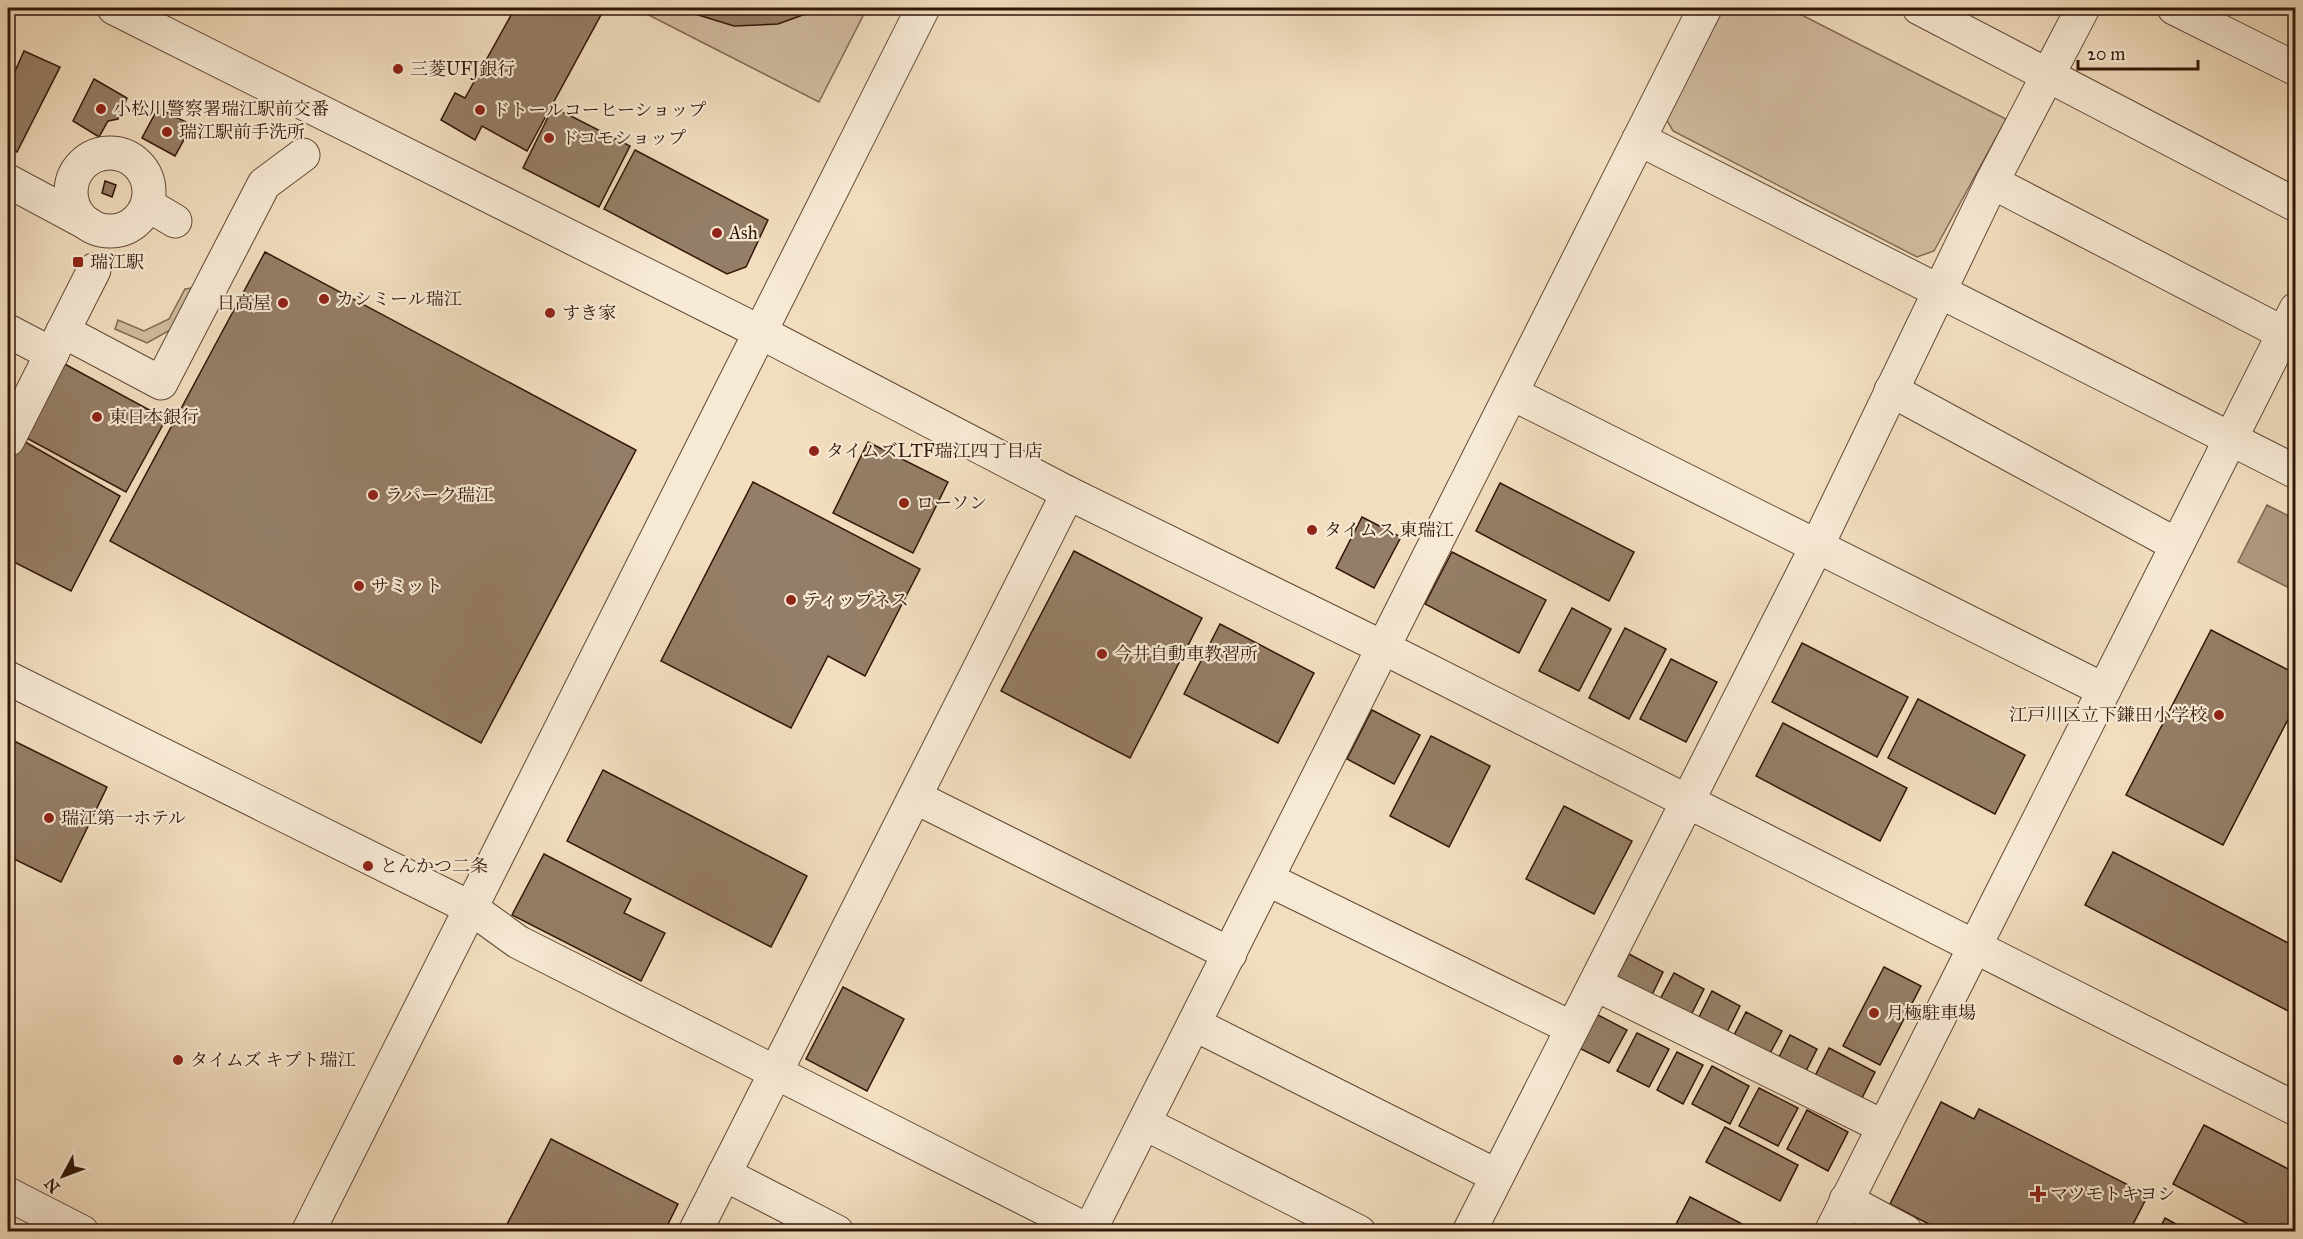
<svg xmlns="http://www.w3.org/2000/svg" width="2303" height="1239" font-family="'IM FELL Great Primer','Noto Serif JP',serif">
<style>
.green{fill:#d1bca0;stroke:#816954;stroke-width:1.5}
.water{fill:#b09a81;stroke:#7d6551;stroke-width:1.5}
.building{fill:#957e67;stroke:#311608;stroke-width:1.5}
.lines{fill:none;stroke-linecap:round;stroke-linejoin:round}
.minor-casing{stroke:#614836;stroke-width:35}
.minor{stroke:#f7ead5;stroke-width:33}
.poi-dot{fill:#8f2418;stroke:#f7ead5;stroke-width:2}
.labels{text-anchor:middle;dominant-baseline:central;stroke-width:4.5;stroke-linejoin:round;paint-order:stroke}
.poi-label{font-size:18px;fill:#311608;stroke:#f7ead5;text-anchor:start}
</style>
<rect width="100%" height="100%" fill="#f2debf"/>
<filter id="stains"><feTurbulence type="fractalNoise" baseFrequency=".00333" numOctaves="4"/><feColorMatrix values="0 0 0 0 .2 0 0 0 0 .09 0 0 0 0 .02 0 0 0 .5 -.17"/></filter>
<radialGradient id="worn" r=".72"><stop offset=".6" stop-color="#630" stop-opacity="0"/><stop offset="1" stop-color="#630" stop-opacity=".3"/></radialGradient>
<g class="green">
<polygon points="635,8 867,8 819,102"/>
<polygon points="1724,8 1788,8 2006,119 1934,251 1917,257 1673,131 1666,119"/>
<polygon points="192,288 172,329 147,343 115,329 118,320 144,331 169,319 185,289"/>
</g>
<polygon class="water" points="2267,505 2295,519 2295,591 2238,562"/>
<g class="building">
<polygon points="515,8 592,8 602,13 527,151 482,126 475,140 441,120 455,93 465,98"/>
<polygon points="684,8 822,8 778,24 734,26 692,13"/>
<polygon points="24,51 60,67 17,152 8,147 8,87"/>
<polygon points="94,79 127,98 118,119 108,121 99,137 73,121"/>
<polygon points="553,107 630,146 599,207 523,168"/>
<polygon points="158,108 192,125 175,156 142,138"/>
<polygon points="635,150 768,220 746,267 727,274 604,209"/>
<polygon points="105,181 116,185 112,197 102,193"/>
<polygon points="265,252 636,450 481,743 110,541"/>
<polygon points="61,362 166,419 126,492 21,435"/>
<polygon points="20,439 120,496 71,591 8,559 8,464"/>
<polygon points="868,442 948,482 913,553 833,513"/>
<polygon points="753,482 920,569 865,676 828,656 791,728 661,661"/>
<polygon points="1500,483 1634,552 1609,601 1476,531"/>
<polygon points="1362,517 1401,537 1374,588 1336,568"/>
<polygon points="1074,551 1202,618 1130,758 1001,691"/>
<polygon points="1452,552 1546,600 1519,653 1425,604"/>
<polygon points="1572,608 1611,629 1579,691 1539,671"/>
<polygon points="1220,624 1314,673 1278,743 1184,694"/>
<polygon points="1625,628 1666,649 1629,719 1589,698"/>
<polygon points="2211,630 2296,674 2296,704 2223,845 2126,795"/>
<polygon points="1802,643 1908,697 1877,757 1772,702"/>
<polygon points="1671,659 1717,682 1686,742 1640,719"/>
<polygon points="1918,699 2025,755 1995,814 1888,758"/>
<polygon points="1372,710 1420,735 1394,784 1347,759"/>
<polygon points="1783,723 1907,788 1880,841 1756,776"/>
<polygon points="1431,736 1490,766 1449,847 1390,816"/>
<polygon points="8,738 107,787 61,882 8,856"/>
<polygon points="603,770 807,876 771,947 567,841"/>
<polygon points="1564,806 1632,841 1594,914 1526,879"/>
<polygon points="2113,852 2296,947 2296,1015 2085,905"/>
<polygon points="544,854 631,899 624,913 665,933 641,981 512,915"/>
<polygon points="1629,954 1663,972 1650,999 1615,980"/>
<polygon points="1884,967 1921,986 1880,1065 1843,1046"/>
<polygon points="1674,973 1704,989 1688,1021 1657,1005"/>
<polygon points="843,987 904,1019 867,1091 806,1059"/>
<polygon points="1712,991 1740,1006 1725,1036 1697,1021"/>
<polygon points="1746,1012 1782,1031 1768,1057 1732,1039"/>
<polygon points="1596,1014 1627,1030 1609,1063 1579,1048"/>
<polygon points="1637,1033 1669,1049 1649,1087 1617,1071"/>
<polygon points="1790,1035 1817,1049 1804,1075 1777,1061"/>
<polygon points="1829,1048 1875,1072 1861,1100 1815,1076"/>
<polygon points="1677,1052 1703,1065 1683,1104 1657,1090"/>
<polygon points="1712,1066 1749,1086 1730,1124 1692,1104"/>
<polygon points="1759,1088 1798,1108 1778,1146 1739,1126"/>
<polygon points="1941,1102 1974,1119 1979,1109 2148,1195 2129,1232 1944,1232 1890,1204"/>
<polygon points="1807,1110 1848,1132 1828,1171 1787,1149"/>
<polygon points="2204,1125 2296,1173 2296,1219 2289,1232 2263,1232 2173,1184"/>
<polygon points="1725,1127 1798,1165 1780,1201 1706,1162"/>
<polygon points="551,1139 678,1204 664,1232 503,1232"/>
<polygon points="1690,1197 1752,1229 1751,1232 1672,1232"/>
<polygon points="2165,1218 2190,1232 2158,1232"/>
</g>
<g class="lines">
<g class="minor-casing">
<g id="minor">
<polyline points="114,8 760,332 1068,493 1384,648 2296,1109"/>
<polyline points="1919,8 2296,205"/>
<polyline points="2174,8 2296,69"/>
<polyline points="1639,139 2296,472"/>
<circle cx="110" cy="192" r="39"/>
<polyline points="8,181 90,225"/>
<polyline points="1992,182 2283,333"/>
<polyline points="148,205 175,221"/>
<polyline points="8,331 52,354"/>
<polyline points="63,331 161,383 264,184 303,155"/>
<polyline points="1891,390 2177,545"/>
<polyline points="1513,394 2104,690"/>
<polyline points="8,440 94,270"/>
<polyline points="8,678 471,908 518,942 1089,1231"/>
<polyline points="915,797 1230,954"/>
<polyline points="1267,879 1572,1028"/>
<polyline points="1595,984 1884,1127"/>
<polyline points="1194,1024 1497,1176"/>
<polyline points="1144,1123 1359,1232"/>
<polyline points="724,1174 837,1232"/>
<polyline points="8,1194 82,1232"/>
<polyline points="1846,1200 1906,1232"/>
<polyline points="308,1232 923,8"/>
<polyline points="695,1232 1068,493"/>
<polyline points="1089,1232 1705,8"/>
<polyline points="1469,1232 1817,546 1992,182 2083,8"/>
<polyline points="1831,1232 2296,309"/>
</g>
</g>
<use href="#minor" class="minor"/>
</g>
<g class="poi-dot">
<circle cx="398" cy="69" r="6"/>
<circle cx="101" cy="109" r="6"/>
<circle cx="480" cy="110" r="6"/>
<circle cx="167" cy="132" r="6"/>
<circle cx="549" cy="138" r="6"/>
<circle cx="717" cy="233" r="6"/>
<rect x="72" y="256" width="12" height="12" rx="3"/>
<circle cx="324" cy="299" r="6"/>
<circle cx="283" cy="303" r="6"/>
<circle cx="550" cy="313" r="6"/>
<circle cx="97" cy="417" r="6"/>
<circle cx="814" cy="451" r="6"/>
<circle cx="373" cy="495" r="6"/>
<circle cx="904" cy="503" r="6"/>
<circle cx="1312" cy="530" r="6"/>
<circle cx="359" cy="586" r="6"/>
<circle cx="791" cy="600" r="6"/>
<circle cx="1102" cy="654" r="6"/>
<circle cx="2219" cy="715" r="6"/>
<circle cx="49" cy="818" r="6"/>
<circle cx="368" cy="866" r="6"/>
<circle cx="1874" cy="1013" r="6"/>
<circle cx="178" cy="1060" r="6"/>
<path d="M2035 1185h6v6h6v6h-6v6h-6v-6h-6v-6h6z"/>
</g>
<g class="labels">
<g class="poi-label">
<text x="410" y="69">三菱UFJ銀行</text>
<text x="113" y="109">小松川警察署瑞江駅前交番</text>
<text x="492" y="110">ドトールコーヒーショップ</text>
<text x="179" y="132">瑞江駅前手洗所</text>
<text x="561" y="138">ドコモショップ</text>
<text x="729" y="233">Ash</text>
<text x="90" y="262">瑞江駅</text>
<text x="336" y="299">カシミール瑞江</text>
<text x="271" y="303" text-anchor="end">日高屋</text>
<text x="562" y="313">すき家</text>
<text x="109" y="417">東日本銀行</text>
<text x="826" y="451">タイムズLTF瑞江四丁目店</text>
<text x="385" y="495">ラパーク瑞江</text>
<text x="916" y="503">ローソン</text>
<text x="1324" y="530">タイムス 東瑞江</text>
<text x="371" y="586">サミット</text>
<text x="803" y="600">ティップネス</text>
<text x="1114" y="654">今井自動車教習所</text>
<text x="2207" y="715" text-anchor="end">江戸川区立下鎌田小学校</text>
<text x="61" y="818">瑞江第一ホテル</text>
<text x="380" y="866">とんかつ二条</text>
<text x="1886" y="1013">月極駐車場</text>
<text x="190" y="1060">タイムズ キプト瑞江</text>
<text x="2050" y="1194">マツモトキヨシ</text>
</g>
</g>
<rect width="2303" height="1239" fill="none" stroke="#f2debf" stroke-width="30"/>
<rect x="9" y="9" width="2285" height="1221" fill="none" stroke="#311608" stroke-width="3"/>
<rect x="15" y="15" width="2273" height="1209" fill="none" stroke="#311608" stroke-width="1.5"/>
<g transform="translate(63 1176) rotate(229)" stroke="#f7ead5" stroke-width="4.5" paint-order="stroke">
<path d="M0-4.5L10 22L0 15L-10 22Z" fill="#311608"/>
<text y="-9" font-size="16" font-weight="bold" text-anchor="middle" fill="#311608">N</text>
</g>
<path d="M2078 60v9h120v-9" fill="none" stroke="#311608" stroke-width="3"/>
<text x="2087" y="60" font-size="18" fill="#311608" stroke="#f7ead5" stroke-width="4.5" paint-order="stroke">20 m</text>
<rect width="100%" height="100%" filter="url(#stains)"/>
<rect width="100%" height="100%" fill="url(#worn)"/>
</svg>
